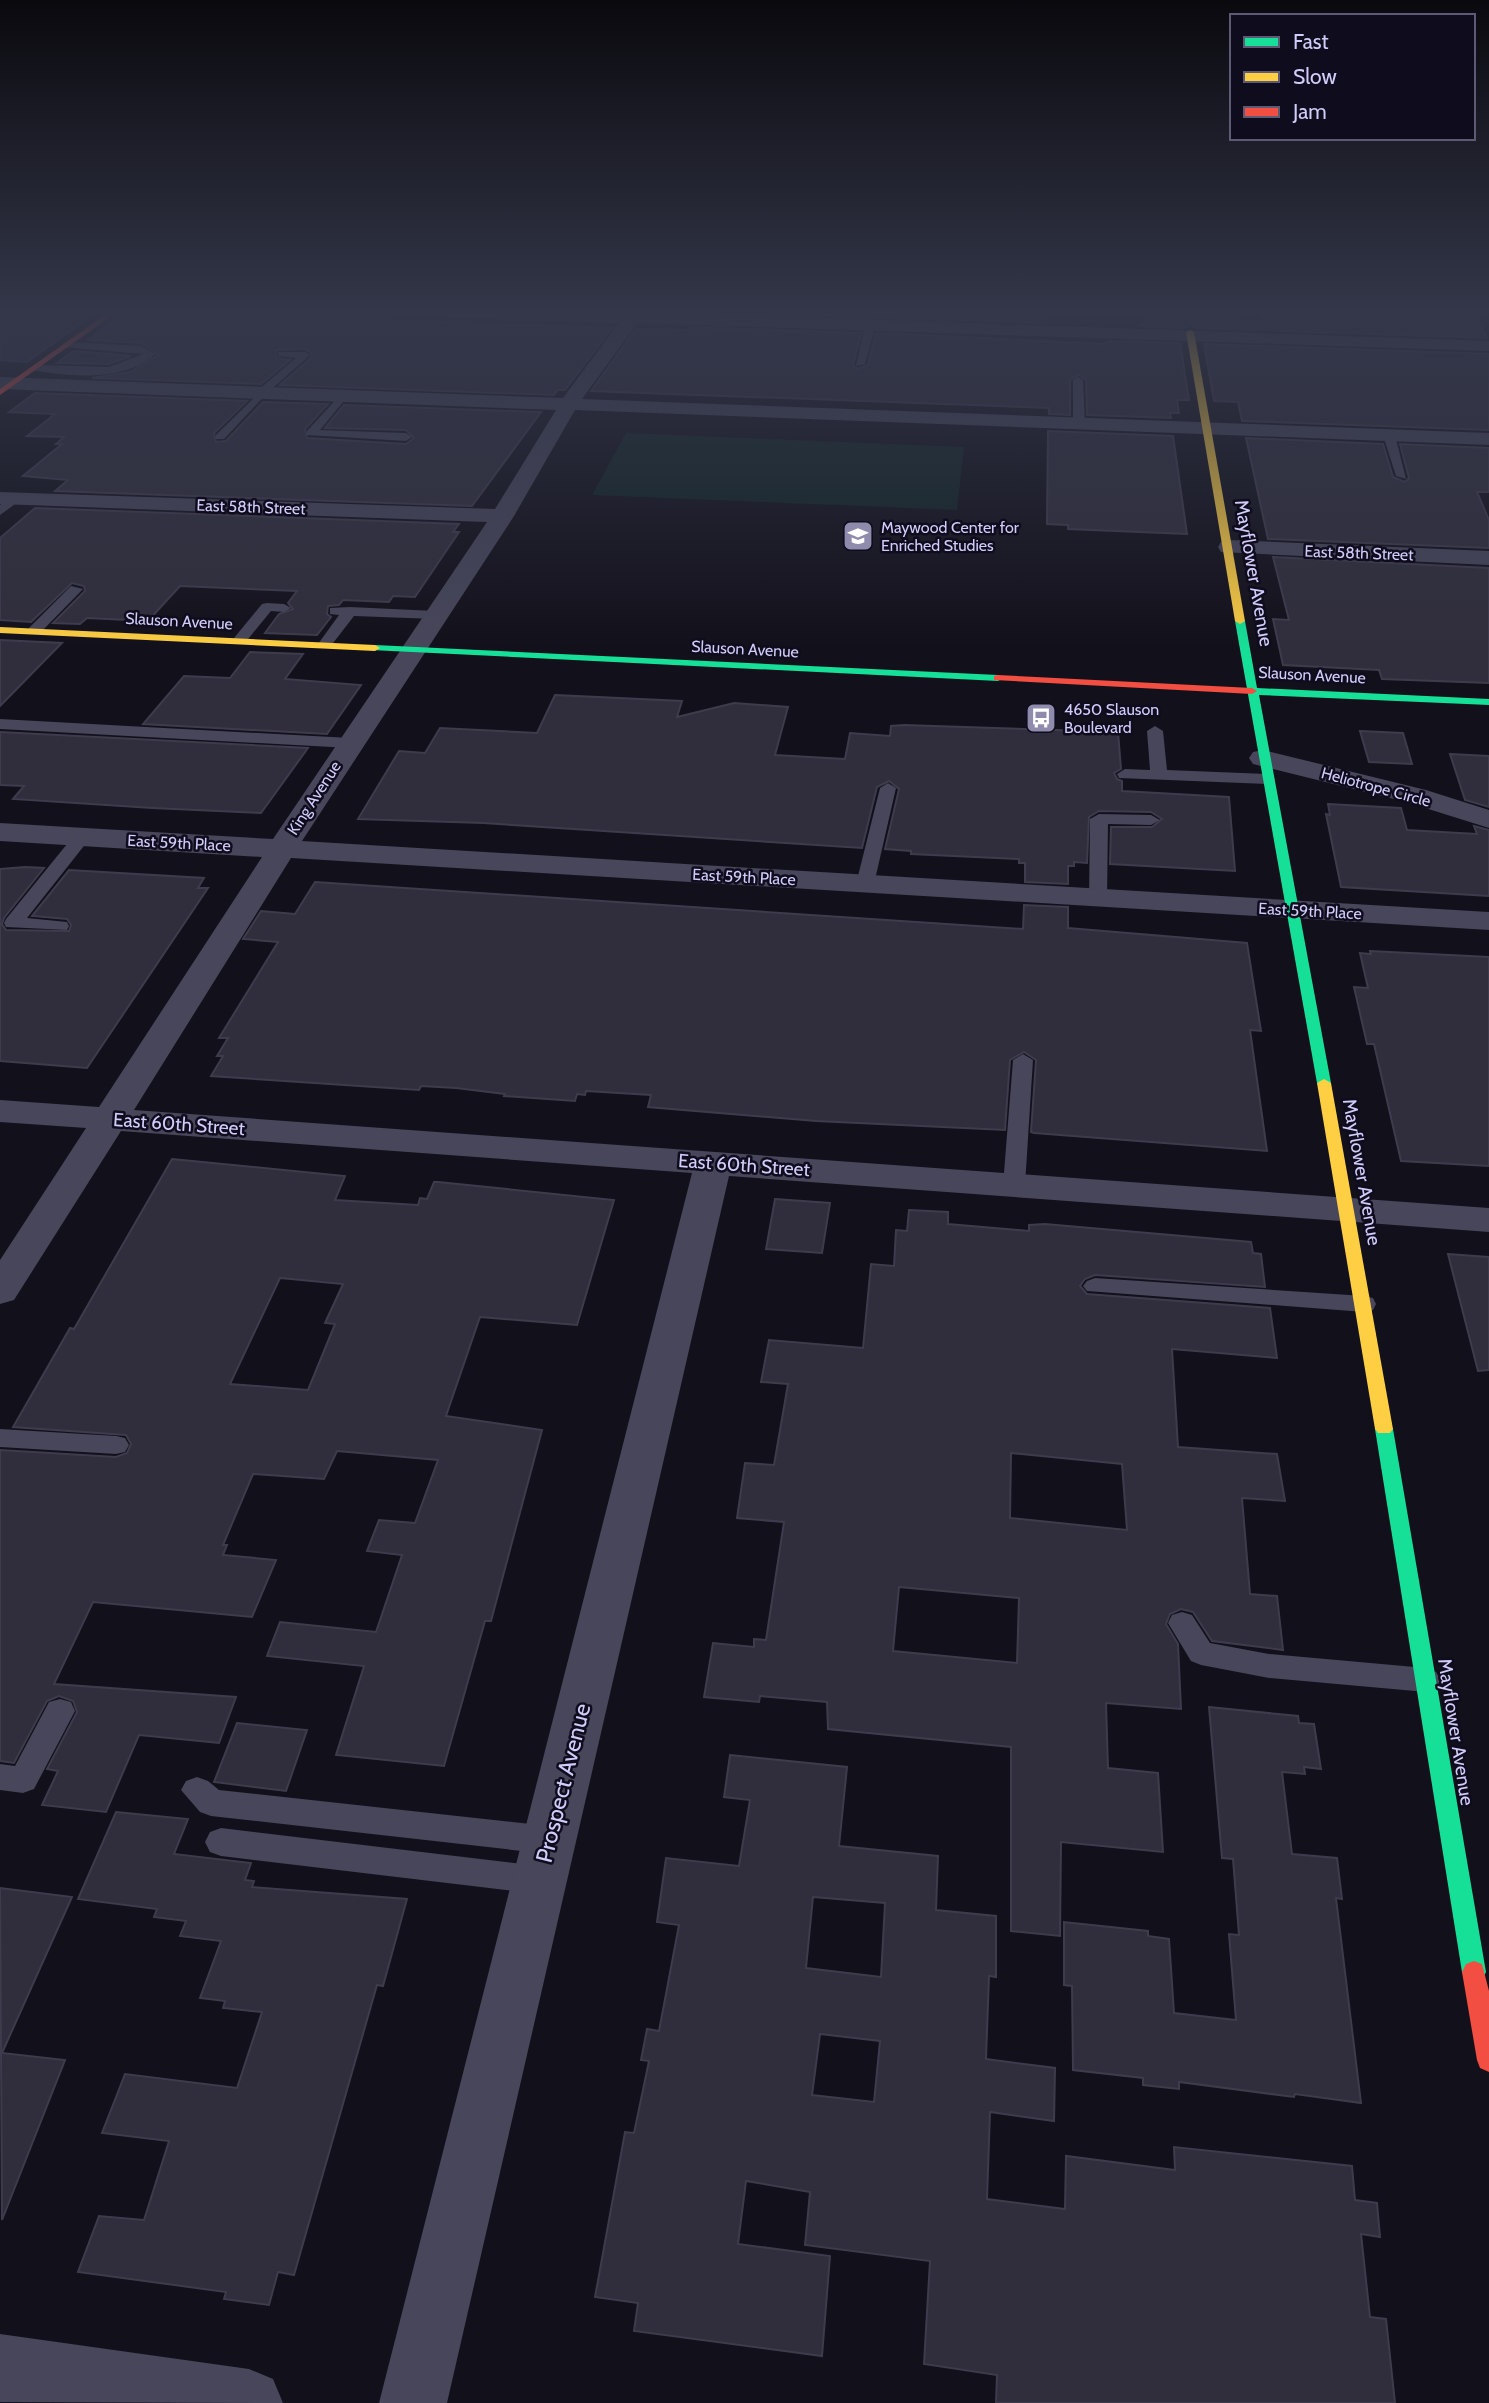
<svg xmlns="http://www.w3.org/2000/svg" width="1489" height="2403" font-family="Cabin,sans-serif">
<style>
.green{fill:#112424}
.building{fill:#302e3c;stroke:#3e3b4d;stroke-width:2;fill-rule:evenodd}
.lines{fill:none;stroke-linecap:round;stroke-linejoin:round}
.lane{fill:#47465a;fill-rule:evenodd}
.street{fill:#47465a;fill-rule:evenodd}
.fast{fill:#16e098;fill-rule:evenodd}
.slow{fill:#ffcf43;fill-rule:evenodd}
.jam{fill:#f24e42;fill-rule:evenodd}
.labels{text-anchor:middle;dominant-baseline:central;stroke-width:5;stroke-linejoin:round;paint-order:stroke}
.far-street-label{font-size:16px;fill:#d1cdfb;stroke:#0f0d1d}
.far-poi-label{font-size:16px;fill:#d1cdfb;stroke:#0f0d1d;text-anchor:start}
.street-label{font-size:19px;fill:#d1cdfb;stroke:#0f0d1d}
.near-street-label{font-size:23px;fill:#d1cdfb;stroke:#0f0d1d}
</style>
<rect width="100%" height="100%" fill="#12101a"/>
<polygon class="green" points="626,433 964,447 957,510 592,495"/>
<g class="building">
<polygon points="0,312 97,312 27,362 0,360"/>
<polygon points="125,312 291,317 612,328 565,390 558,390 554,395 280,385 312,357 311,353 305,349 276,350 276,358 290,360 261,384 92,378 130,372 158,355 141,343 88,340"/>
<polygon points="734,312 1053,312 1043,323"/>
<polygon points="1164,312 1187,312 1265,324 1262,317 1300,318 1297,312 1484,312 1473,320 1477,320 1487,338 1198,328 1191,325 1183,328 1138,326"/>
<polygon points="690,327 861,333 853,365 857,369 868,365 876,333 1104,344 1110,341 1180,343 1189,400 1177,400 1179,413 1170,413 1171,418 1087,415 1086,380 1079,375 1070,380 1070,415 1049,414 1049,408 591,391 636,329 688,330"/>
<polygon points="1204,344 1489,354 1489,430 1242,421 1238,402 1214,401"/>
<polygon points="74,351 131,356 109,364 57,363"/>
<polygon points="35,393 247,401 214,433 216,442 226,441 263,402 328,404 305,429 307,438 406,444 414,438 406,430 325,428 344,405 541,412 472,506 55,491 68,480 23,476 62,444 56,444 64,437 27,436 55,414 9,412"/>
<polygon points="1048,431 1173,436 1187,534 1068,529 1068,525 1047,524"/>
<polygon points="1246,438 1383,444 1393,477 1405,482 1409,478 1400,444 1489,448 1489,492 1477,492 1489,520 1489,548 1268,539"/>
<polygon points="35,508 459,524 453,532 459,532 415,597 393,596 389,602 343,600 339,605 328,606 327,614 331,617 317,635 265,633 279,614 293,609 288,603 297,591 180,586 148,621 87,618 80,624 53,623 85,591 84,586 72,583 31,622 0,620 0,538"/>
<polygon points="1273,557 1489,568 1489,683 1382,679 1379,670 1283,665 1273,619 1289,620"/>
<polygon points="0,640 62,643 0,706"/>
<polygon points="250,652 303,654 285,679 361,685 327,734 143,724 184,676 230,678"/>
<polygon points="555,695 682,701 677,717 734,703 788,707 775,755 845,759 850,733 890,736 891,726 904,725 1118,732 1121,769 1114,773 1117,779 1122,781 1122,791 1229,797 1235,871 1110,864 1111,827 1152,827 1162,819 1151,812 1099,811 1089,817 1087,863 1074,862 1074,866 1068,866 1068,884 1025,882 1025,863 1019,863 1019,859 911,854 911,851 885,849 899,789 889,781 877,787 862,848 483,823 358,819 399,751 425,753 440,728 537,733"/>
<polygon points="1360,731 1403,733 1412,764 1369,762"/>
<polygon points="0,732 308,748 261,813 152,808 13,799 24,786 0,785"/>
<polygon points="1450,754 1489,756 1489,807 1465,800"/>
<polygon points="1328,804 1401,808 1407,830 1477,834 1474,826 1489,830 1489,896 1341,887 1326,814 1330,815"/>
<polygon points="25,867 44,868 4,918 2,924 6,930 69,931 71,925 67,919 32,916 69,870 204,878 198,888 208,888 87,1068 0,1061 0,869"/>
<polygon points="315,882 1023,929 1024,905 1068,907 1068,928 1247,943 1261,1031 1250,1030 1267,1151 1034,1133 1031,1132 1036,1060 1024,1052 1010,1060 1005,1130 816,1121 648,1107 651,1095 586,1091 585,1095 577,1094 575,1101 504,1096 505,1094 456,1088 421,1086 419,1090 211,1076 223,1056 217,1056 228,1038 219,1038 278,942 243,939 261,911 295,914"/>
<polygon points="1370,951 1489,957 1489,1166 1401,1161 1374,1044 1367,1044 1354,987 1368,988 1360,953 1371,954"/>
<path d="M172,1159l173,17 -10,24 83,5 2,-7 7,1 7,-17h4l176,18 -37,125 -97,-8 -34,99 96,14 -51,191h-6l-41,145 -108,-11 28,-89 -97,-10 13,-34 96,10 26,-77 -35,-4 12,-31 36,3 23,-63 -101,-9 -13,28 -71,-5 -30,71h4l-4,10 53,5 -24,57 -159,-15 -39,82 182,13 -17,46 -80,-8 -33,77 -64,-7 16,-34 -11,-2 30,-57 -4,-11 -14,-5 -12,5 -33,62 -14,-2v-311l116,7 11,-4 4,-9 -5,-9 -113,-8 57,-99 4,1zM280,1278l63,6 -18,39 10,1 -27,66 -78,-6z"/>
<polygon points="775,1199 830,1203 822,1253 766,1249"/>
<path d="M909,1210l39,2v12l81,7v-6l16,-1 206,18 2,11 8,1 4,33 -170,-12 -10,4 -5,7 7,8 183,14 7,50 -105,-9 6,98 99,7 8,47 -43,-3 8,96 27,2 6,54 -71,-9 -19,-29 -12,-3 -11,5 -4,10 12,20 3,65 -75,-6 2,65 50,5 5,79 -102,-10 -1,94 -49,-5v-184l-183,-18 -1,-27 -67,-6 -1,6 -55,-5 9,-54 41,4v-8l12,1 18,-118 -47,-4 8,-55 29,2 14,-81 -27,-2 8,-42 94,8 8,-84 23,2 2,-36 11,1zM1011,1453l111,11 5,66 -117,-12zM899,1587l120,11 -2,65 -124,-12z"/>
<polygon points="1448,1254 1489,1257 1489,1370 1478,1371"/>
<polygon points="1209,1707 1298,1716 1299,1723 1314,1724 1321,1769 1304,1767 1305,1774 1282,1772 1292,1854 1337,1858 1342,1899 1336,1898 1361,2103 1295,2094 1294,2097 1179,2082 1179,2089 1143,2085 1143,2078 1073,2070 1072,1986 1064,1985 1064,1922 1148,1931 1148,1936 1169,1939 1174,2013 1236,2020 1229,1934 1239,1935 1233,1859 1222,1858"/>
<polygon points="237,1723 307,1730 286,1791 214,1782"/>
<path d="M730,1755l117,12 -8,79 99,10 -2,54 60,6v61l-7,-1 -3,83 69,9 -1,53 -64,-9 -3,87 78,10 1,-53 109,14 -1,-23 178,19 3,34 22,3 3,34 -19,-3 9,83 16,2 9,84h-399l1,-28 -73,-11 6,-103 -125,-16 5,-53 -64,-11 -8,63 92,12 -8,100 -188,-25 4,-28 -43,-6 30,-165 9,1 15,-72 -8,-1 6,-31 12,2 20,-106 -22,-3 9,-64 73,8 11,-66 -26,-3zM813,1897l72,6 -4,74 -75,-9zM820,2034l60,7 -6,61 -62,-7z"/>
<polygon points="116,1812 188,1819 174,1854 251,1863 245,1880 254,1881 252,1887 407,1899 383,1986 377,1985 294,2275 278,2272 269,2305 224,2299 226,2292 78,2272 99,2216 144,2220 169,2141 102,2133 125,2074 237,2088 262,2012 223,2008 225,2001 200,1998 221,1941 180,1936 186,1921 154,1917 157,1909 78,1899"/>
<polygon points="0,1888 72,1897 2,2053 65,2060 2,2220"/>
</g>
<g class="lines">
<g class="lane">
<polygon points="870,323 875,326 865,364 856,366 865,326"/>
<path d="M67,342l74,4 14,8c-29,28 -86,23 -123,16l-1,-2 5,-3 73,2 34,-13 -80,-7v-4z"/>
<polygon points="278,352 305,352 310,355 269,391 224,439 216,439 216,435 257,395 257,391 296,358 278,356"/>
<polygon points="1078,377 1083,380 1085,423 1079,426 1073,423 1073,380"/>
<polygon points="342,393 348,396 320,430 406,433 412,437 406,441 307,435 307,431"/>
<polygon points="1389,432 1395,435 1406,479 1396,476 1383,435"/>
<polygon points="12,496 22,499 0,515 0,505"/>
<polygon points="71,586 83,589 39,634 29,634 29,628"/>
<polygon points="267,603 284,604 291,608 284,612 271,611 244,644 234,644 234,638 262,604"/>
<polygon points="350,607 435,611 442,615 435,619 354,616 330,647 320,647 318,644 339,615 330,614 330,608"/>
<polygon points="0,719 350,738 358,743 350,748 0,729"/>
<polygon points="1155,726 1163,731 1167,770 1267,774 1275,779 1267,784 1119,778 1117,774 1125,769 1150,770 1147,731"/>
<polygon points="888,783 896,788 874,884 865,889 856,884 880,788"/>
<polygon points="1099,814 1151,815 1160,820 1151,825 1108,824 1107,898 1098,904 1089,898 1090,819"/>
<polygon points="82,832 91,837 27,918 67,922 69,926 67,930 6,927 4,923 6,919 76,833"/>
<polygon points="1023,1054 1033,1060 1025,1185 1014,1192 1003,1185 1013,1060"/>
<polygon points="1095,1278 1364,1296 1373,1298 1376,1304 1373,1310 1364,1312 1087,1291 1083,1286 1087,1281"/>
<polygon points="0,1429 116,1436 125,1438 129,1445 125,1452 116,1454 0,1447"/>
<polygon points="1182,1612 1192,1615 1210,1643 1269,1654 1426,1668 1436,1672 1441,1680 1436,1688 1426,1692 1269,1678 1201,1665 1191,1661 1168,1623 1172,1615"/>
<polygon points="60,1699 71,1702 75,1711 34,1789 23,1793 0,1790 0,1764 15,1766 49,1702"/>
<polygon points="197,1777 208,1781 219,1790 549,1826 560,1830 565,1840 560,1850 549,1854 211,1816 200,1812 181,1790 186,1781"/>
<polygon points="221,1828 539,1866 551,1870 555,1880 551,1890 539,1894 221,1856 210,1852 205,1842 210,1832"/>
</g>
<g class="street">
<polygon points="436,312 646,312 1489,341 1489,351 637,323 582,399 1489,433 1489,445 575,410 514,516 302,841 1489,912 1489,930 291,858 134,1110 1489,1208 1489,1232 729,1176 447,2403 379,2403 692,1173 121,1131 14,1300 0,1304 0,1260 86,1128 0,1122 0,1100 99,1107 262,857 0,841 0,823 273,839 487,522 0,504 0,492 495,509 556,410 0,389 0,377 563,398 619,323 444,317"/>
<polygon points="1229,540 1489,551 1489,565 1221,552 1218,547 1221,542"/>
<polygon points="1263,750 1426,790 1489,810 1489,828 1406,802 1253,764 1249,758 1253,752"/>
<polygon points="0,2334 249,2369 273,2379 283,2403 0,2402"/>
</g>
<g class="fast">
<polygon points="1240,618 1245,621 1257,688 1489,699 1489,705 1259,695 1331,1083 1324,1087 1317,1083 1235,621"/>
<polygon points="375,645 998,675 1003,678 998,681 371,650 371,646"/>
<polygon points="1384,1423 1390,1425 1393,1429 1486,1972 1482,1980 1474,1983 1466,1980 1462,1972 1375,1429 1378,1425"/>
</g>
<g class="slow">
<polygon points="1190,330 1194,332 1245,621 1240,624 1235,621 1186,332"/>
<polygon points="0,627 375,645 380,648 375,651 0,633"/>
<polygon points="1324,1079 1331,1083 1393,1429 1390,1433 1378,1433 1375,1429 1317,1083"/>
</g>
<g class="jam">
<polygon points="109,312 117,312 0,395 0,389"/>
<polygon points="998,675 1252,688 1257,691 1252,694 994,680 994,676"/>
<polygon points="1474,1961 1482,1964 1489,1991 1489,2072 1480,2068 1477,2060 1462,1972 1466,1964"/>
</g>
</g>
<linearGradient id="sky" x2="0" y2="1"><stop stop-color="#0a090e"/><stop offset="0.48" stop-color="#333749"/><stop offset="1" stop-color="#333749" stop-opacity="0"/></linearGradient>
<rect width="1489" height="649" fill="url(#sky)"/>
<defs>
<g id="school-square" transform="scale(1.575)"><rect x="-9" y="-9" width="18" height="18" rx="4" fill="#8e8bac" stroke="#0f0d1d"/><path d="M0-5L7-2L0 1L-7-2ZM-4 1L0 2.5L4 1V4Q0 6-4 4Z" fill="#fff"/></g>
<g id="bus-square" transform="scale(1.575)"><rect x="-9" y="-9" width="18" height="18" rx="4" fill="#8e8bac" stroke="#0f0d1d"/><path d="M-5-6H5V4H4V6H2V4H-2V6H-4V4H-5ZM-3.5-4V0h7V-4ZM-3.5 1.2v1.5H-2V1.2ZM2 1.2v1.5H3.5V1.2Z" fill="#fff"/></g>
</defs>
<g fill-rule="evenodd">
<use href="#school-square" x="858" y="536"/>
<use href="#bus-square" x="1041" y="718"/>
</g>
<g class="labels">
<g class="far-street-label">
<text transform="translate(251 507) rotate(2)">East 58th Street</text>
<text transform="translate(1359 553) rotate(2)">East 58th Street</text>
<text transform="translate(179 621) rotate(3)">Slauson Avenue</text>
<text transform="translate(745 649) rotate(3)">Slauson Avenue</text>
<text transform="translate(1312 675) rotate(3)">Slauson Avenue</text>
<text transform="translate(1376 787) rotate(15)">Heliotrope Circle</text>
<text transform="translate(314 798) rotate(-57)">King Avenue</text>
<text transform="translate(179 843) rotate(3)">East 59th Place</text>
<text transform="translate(744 877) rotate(3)">East 59th Place</text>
<text transform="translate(1310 911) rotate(3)">East 59th Place</text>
</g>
<g class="far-poi-label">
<text x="881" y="527">Maywood Center for<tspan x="881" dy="18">Enriched Studies</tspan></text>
<text x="1064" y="709">4650 Slauson<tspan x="1064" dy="18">Boulevard</tspan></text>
</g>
<g class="street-label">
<text transform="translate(1254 573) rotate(80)">Mayflower Avenue</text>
<text transform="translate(179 1124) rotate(4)">East 60th Street</text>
<text transform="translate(744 1165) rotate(4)">East 60th Street</text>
<text transform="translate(1362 1172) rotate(80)">Mayflower Avenue</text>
<text transform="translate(1456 1732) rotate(81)">Mayflower Avenue</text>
</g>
<g class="near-street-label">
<text transform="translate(563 1783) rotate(-76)">Prospect Avenue</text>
</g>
</g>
<rect x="1230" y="14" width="245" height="126" fill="#0f0d1d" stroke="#5d5a76" stroke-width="2"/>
<rect x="1244" y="37" width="35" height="10" fill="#16e098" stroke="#5d5a76" stroke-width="2"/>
<text x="1293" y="49" font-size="21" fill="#d1cdfb">Fast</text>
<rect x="1244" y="72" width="35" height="10" fill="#ffcf43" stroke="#5d5a76" stroke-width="2"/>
<text x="1293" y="84" font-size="21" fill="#d1cdfb">Slow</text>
<rect x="1244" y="107" width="35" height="10" fill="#f24e42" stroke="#5d5a76" stroke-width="2"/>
<text x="1293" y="119" font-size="21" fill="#d1cdfb">Jam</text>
</svg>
